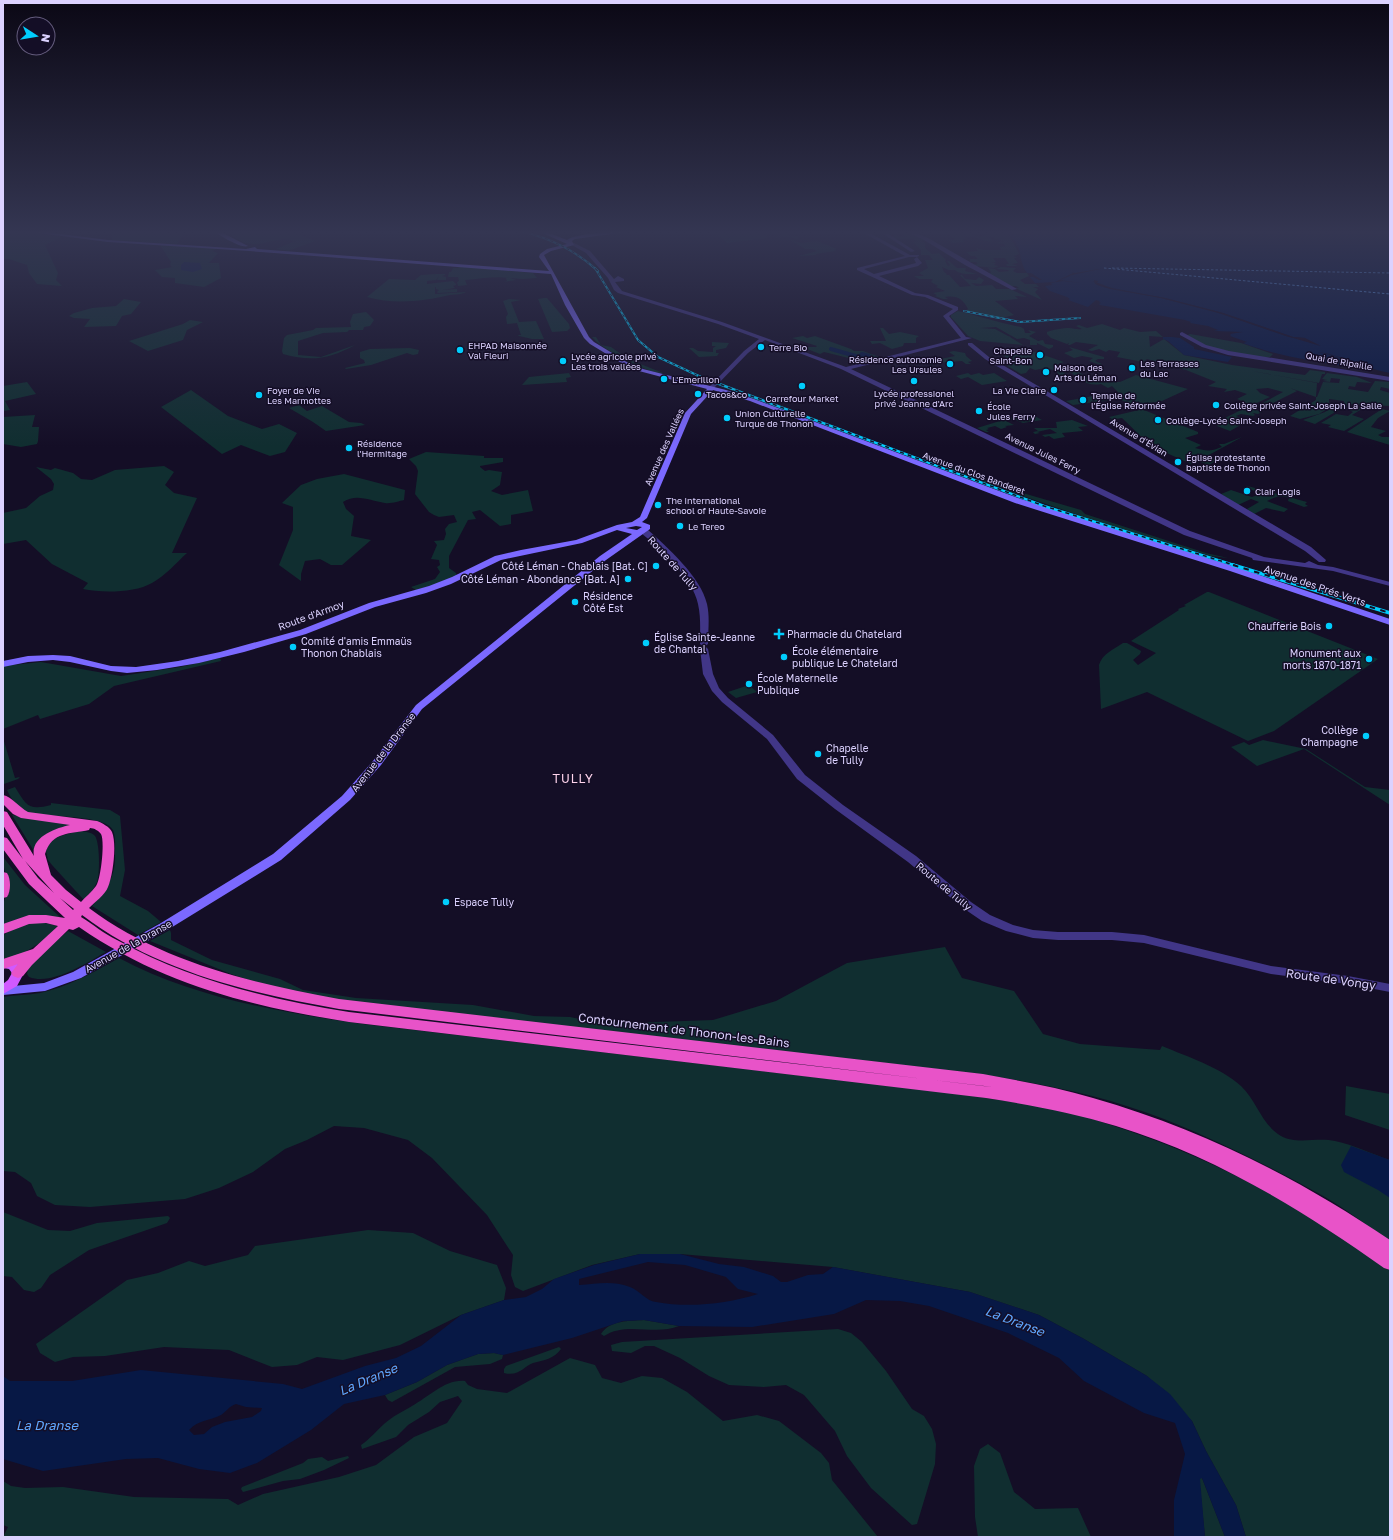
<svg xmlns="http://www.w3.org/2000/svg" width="1393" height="1540" font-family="'Golos Text',sans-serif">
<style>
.green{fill:#102e30}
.water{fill:#071845;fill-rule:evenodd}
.pier{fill:#140e26}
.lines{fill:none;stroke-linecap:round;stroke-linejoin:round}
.stream{stroke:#071845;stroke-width:1}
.canal{stroke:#071845;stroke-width:4}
.ferry{stroke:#60a7ff;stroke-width:1;stroke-dasharray:2.5 2;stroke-linecap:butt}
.tertiary{fill:#413687;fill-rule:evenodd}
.secondary{fill:#7b69ff;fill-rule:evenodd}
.primary{fill:#d059ff;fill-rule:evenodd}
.trunk{fill:#e853c8;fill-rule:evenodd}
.rail-far2-casing{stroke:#00cdfd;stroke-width:2}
.rail-far1-casing{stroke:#00cdfd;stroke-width:2.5}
.rail-casing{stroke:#00cdfd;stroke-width:3.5}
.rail-far2{stroke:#140e26;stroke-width:1;stroke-dasharray:3;stroke-linecap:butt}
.rail-far1{stroke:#140e26;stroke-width:1.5;stroke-dasharray:4;stroke-linecap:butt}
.rail{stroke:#140e26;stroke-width:2;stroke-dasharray:5.5;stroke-linecap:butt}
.poi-dot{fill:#00cdfd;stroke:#140e26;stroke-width:1.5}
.labels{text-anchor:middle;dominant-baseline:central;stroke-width:3;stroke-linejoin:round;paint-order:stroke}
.far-poi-label{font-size:9px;fill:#dcd2ff;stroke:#140e26;text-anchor:start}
.far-street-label{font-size:9px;fill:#dcd2ff;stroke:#140e26}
.street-label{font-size:10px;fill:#dcd2ff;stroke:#140e26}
.poi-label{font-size:10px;fill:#dcd2ff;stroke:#140e26;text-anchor:start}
.quarter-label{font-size:12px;letter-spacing:1px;fill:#ffd4ec;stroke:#140e26}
.near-street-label{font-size:12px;fill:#dcd2ff;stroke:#140e26}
.near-water-label{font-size:13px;font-style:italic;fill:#60a7ff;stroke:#140e26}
</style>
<rect width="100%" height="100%" fill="#140e26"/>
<g class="green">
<polygon points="3,231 20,231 61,237 45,245 58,273 56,280 62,286 37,284 29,273 27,265 9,259 3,259"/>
<path d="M107,231h59l-5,1c7,4 14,-1 22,2l-6,10 -65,-4v-7z"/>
<path d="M225,231h66l24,10 -27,10 -12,-2 19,-8c-19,-5 -30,5 -44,3 -10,-1 -18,-8 -26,-13z"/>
<polygon points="713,231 836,231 820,234 810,231 791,233 789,236 799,236 798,239 789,237 771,238 781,236 778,234 766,235 768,238 727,243"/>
<path d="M886,231c15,0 26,2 40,9l-5,1 4,2v5l7,6 7,-1 7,7 -1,1 3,5 2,-1 -3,-4h2l8,7h9l-1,3 12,3c-8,0 -16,1 -22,-4h-6l-7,-3 2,5 3,2 -1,1h3l11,12 11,-1 -11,-11h2l3,4 11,1 3,-3 5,3 -3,4 -10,-1 5,3 16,-1 4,4h14l17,8 -12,-1 3,3 -23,2 19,14 -16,4 -32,-8 2,-2c-5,-10 -11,-14 -23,-12l3,2h-5l-8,-3 2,-1 -4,-2 12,-2 -9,-4 2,-1 -7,-4 2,-3h-14l-5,-3h10l-5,-3 9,-5 -3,-8h8l-4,-5h-8v-5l-8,-8 5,-1c-8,-4 -17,0 -25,-4l2,-2 4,2 7,-1 -5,-3 -10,1z"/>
<path d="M939,231h26l17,8 -2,-2 7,-2 -2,-1 3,-2 -1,-1h18l8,11 6,12 -5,2 3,2h-3l4,5 -6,1 6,2h-11l-1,-2h3l-4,-6h-12l3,4 -5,1h5l-2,2 5,1 -5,2 -19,-2 -2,-1 5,-1 -2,-2h-6v-3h8l-3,-3h-4l-5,-4 12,-1 -2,-3 8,2h17l-1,-3 6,-1 -2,-2 -8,-1 7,-2 -14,-5 -2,1 5,2 -2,1 2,2c-11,-1 -16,-7 -28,-5l2,2 -4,1 3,2 -13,1 -3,-3 10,-2h-8l1,-2 -4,-3 -10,1 -3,-2z"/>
<polygon points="787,238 800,243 817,241 837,249 834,250 836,251 815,254 817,255 800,256 799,256 817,251 812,249 805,249"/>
<polygon points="160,245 218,248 212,251 218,253 209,263 219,263 221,278 204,287 175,283 175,278 162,277 155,270 172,267 170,265 171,262"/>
<path d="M459,266l74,7 4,5 -15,1 -12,-1 6,2 -13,2 4,-1 -1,-3h3c-15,-2 -29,1 -44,2l2,5 -9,1 -1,-4 2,-1 -1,-4h-10l1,-5h2l2,-4h5z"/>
<polygon points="1001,267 1016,268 1013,271 1017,273 1027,273 1029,276 1020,280 1025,284 1036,284 1039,287 1033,287 1038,289 1035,292 1042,300 1015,288 1019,288 1016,286 1011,286 989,275 991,272 988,268 995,269 999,272 1009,271 1008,270 996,269"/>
<path d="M436,274h9v1l-3,1 4,1v3h-9l2,-4 -3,4 -9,1v3l26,-3 3,3v1l-3,1 2,2 -13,2 15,-1v3l-19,1 -1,-1 2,-2 -3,-1v-2h-1v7l31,-2c-5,3 -10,2 -16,3 -26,6 -55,10 -83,2l22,-18 26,1 6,-5z"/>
<polygon points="544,298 547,298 569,324 570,328 567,331 552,332 538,299"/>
<polygon points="124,299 141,302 131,314 122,316 116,326 84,327 90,319 74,318 69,316 74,313 92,308 116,306"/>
<polygon points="509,299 521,300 511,302 519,322 536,321 544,339 532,339 519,336 518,335 521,335 517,323 507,324 506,317 508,314 503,301"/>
<path d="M958,311c22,5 41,12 63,16l3,2 1,4h6l-3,-3 8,2 -7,4 9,5 5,-1 2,4 8,1v2l-4,2 -12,-6v2h-7v-5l-6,-2 -7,1 -21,-12 -16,1 15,1 13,7 3,1h-1l13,8 -43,-4 -12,-5 -17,-19v-2z"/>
<path d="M366,312l8,8 -4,6 -6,1 -1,3h-14l-2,2 -24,1 -25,8v14l23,2 34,-12c-26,14 -43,17 -72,9l-1,-3 2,-13 3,-3 26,-5 3,-2 35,-1 -1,-5 3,-8z"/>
<polygon points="190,320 203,322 187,330 183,340 148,351 129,341 183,324"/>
<path d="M1102,324l18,6 4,-2 16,4 16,-1 7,6 -14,-1 1,11 14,-8 20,16 48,10 73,10 5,-5 15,2v2h-3l-3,9 -67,-12 65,12 -1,14h1l6,-15 16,1 1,-4 -9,-1 -1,4 -8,-1 5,-1 -5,-1 5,-6 30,4 15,6 -15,-1 -2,5 -6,-1 -1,3 20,3 7,-11 15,1v7l-9,-2 -1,3 10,3v13l-42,-2 -2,1 1,2 -5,1 -27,16 -12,-4 22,-8 12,-8h7v-3l-15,-2v4l7,1 -7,2h-4l-1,2 3,1 -8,5 -19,5 -10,-3 26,-16v-3l-26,-9 7,3 -28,14 13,5h-2l-19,-6 22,-12 -15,-4 -12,1 4,4 10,4 -18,8 -15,-6 10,-5 -12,-4 -11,2 3,-3 -19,-3 8,-4 -30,-12 -39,-11 -4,3 -26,-5 3,-5 -11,-2 -3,2 -7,-3 -7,2 -4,-1 10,-5 -22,-3 -6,3h-2l1,-2 -2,1 -16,-6 -4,-4v-2c5,-2 16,-4 22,-4 5,0 7,2 13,1l-6,-3 3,-1 8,3z"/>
<polygon points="880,328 883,328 889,334 900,332 919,336 916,338 916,343 904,343 903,346 892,349 880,343 872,344 870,341 886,341"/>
<polygon points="1190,334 1241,343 1273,354 1270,357 1262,358 1208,347 1186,336"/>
<polygon points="803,336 807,338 815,336 851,349 854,351 863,351 882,358 877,359 864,355 862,358 869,359 861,361 824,352 820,354 802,347 816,347 817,346 792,338"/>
<path d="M592,337h4l5,8 10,2 17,12 35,14c-15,1 -62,-24 -71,-36z"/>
<polygon points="712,342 729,343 726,348 716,350 716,353 719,353 717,356 699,357 689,348 693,348 698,351 713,352 713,348 716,346 712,346"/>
<polygon points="1069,347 1104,357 1104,359 1098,359 1095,361 1102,364 1101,365 1089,361 1093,358 1082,356 1074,358 1064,353 1073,350"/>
<polygon points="410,348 419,350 418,354 413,355 407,353 371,365 346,369 345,368 365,363 364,360 360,358 360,352 370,349"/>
<polygon points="1007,348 1035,352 1064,362 1054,366 1067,373 1064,374 1067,376 1061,377 1060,375 1056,374 1058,374 1057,371 1045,368 1035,370 1030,368 1026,373 1021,374 996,359 1007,358 1003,355 1011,351"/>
<polygon points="954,351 965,353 966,356 972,361 968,362 971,364 966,364 962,361 934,363 934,364 931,365 926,362 955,356 949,352"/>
<path d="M1076,367l4,2 -1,3 8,6 13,4h20l16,-7 52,14 -26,12 -24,4 1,2 -4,1 -15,-9 -47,6 -7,-4 27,-5 6,4 23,-4 -10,-10 -4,2 -7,-4c-17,3 -20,-7 -34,-13z"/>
<polygon points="569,373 571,377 566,378 567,382 522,385 529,377"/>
<polygon points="968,373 971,375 979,373 983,375 994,373 1007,381 982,385 968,377 961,379 956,376"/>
<polygon points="27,382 36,394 5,401 10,410 3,411 3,386"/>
<polygon points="191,390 228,416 262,429 279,424 297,433 285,452 270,456 241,445 222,454 161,407"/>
<polygon points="299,405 307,411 322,406 349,422 361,423 365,425 326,431 313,422 289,408"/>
<polygon points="1354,406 1365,407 1352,415 1364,419 1344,431 1328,427 1331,425 1321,423 1336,414 1348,416 1353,412 1347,409"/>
<polygon points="1247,407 1262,412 1258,414 1253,413 1255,415 1253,416 1241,414 1236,416 1248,421 1230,431 1217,426 1219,424 1215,423"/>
<polygon points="1382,409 1390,411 1378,418 1371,427 1386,431 1378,435 1382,437 1390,437 1390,445 1347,432"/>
<path d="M1139,410h5l54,22v2l-13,4 16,7 -6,3c12,3 14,4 27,-1l-3,-3h5l18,-7 -35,19 10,4 -8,5 -9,-3 -9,2 -40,-18 -29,-28 -14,2 4,-1 -3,-2z"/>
<polygon points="1023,414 1026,416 1033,415 1042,420 1029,422 1023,423 1014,419 1006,421 1014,425 1005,426 1007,427 1001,429 995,426 987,428 989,429 986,430 989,432 986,432 977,428"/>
<polygon points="35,415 32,427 39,427 38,441 37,444 21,447 3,444 3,417"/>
<polygon points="1072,420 1088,426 1078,427 1083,431 1062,433 1065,437 1054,439 1049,436 1045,437 1042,435 1057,433 1050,429 1037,432 1040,433 1035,434 1033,432 1038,431 1034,428 1057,428 1056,422"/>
<polygon points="426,452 484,456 484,458 503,458 503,462 480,466 480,467 485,471 489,470 502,472 500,485 491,491 502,495 528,490 533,511 511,515 511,524 500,526 480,510 472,512 476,519 468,520 449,556 449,568 456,573 457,576 442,583 416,590 411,587 435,579 440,572 437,567 440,565 439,560 431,559 437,545 434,541 444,540 446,534 445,529 449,524 457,522 454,515 439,517 434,515 429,512 415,494 418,471 416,466 409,459"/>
<path d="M926,456c15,8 31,12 46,18 12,5 22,14 35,11l9,6 65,19 4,4 121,39 22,5 -17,-2 -100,-30 -124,-42 -66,-26z"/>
<path d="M164,466l10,6 -9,13 9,8 23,5 -25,55h15c-11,10 -22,23 -35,30 -17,10 -51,10 -69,6l5,-6 -36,-19 -26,-24 -23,4v-31l23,-5 14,-12 13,-6 1,-6 -3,-5 -15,-12 15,3 4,-2 18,5 8,6 11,1 23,-10z"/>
<path d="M344,474l61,16 -1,10c-5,1 -13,4 -19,3 -15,-2 -28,-10 -42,-1l3,7 8,7 -3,20 20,4 -29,25h-11l-11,-6 -15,2 -4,13v7l-22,-16 14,-35v-23l-11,-4 19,-18 16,-6z"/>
<path d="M1244,485l11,3v1l6,3 2,-2 44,12 -2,2 3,2 -4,1 -16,-6 1,-3c-9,-3 -14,-1 -22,3l21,8 -4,3 -18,-4 -12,6 -7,-5 12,-7 -8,-3 -13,6 -17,-11 10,-4 21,7 8,-3 -2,-2 -12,-4 1,-2z"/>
<path d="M1207,592h2l169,67 -104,72 -26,10 -101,-49 -46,17 -2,-44c3,-11 15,-16 24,-22h4l14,8 -1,3 -7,6 5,5 18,-12 -25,-12 48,-31 -1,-1 8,-3 -2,-1z"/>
<polygon points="220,658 221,661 114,686 89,704 40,719 38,715 3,729 3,666 41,662 121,676 180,667"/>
<polygon points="749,685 757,692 736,698 728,692"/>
<polygon points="3,738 15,778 20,777 18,779 4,784"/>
<polygon points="1263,740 1306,749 1365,787 1390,790 1390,805 1304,749 1257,766 1231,747 1244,742 1249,745"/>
<path d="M15,787c11,18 13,24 36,18v-2l59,7 10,6 5,54 -5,26 28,15 13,11 -23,13 -46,-29c14,-15 24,-30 23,-51 0,-8 1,-18 -2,-25 -8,-16 -68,-12 -86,-18 -10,-4 -16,-13 -20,-22z"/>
<polygon points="12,815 72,824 34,851"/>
<path d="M81,831c5,1 11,1 14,5 5,7 5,39 2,46 -3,7 -8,12 -13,18l-32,-35 -4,-5 -2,-9c4,-15 21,-17 35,-20z"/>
<polygon points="3,857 25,885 60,917 3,927 3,904 7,893 6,875 3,864"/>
<polygon points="31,923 45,923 58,926 43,941 25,952 25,953 10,958 3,958 3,935 17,927"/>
<path d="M170,930l1,3v7l41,20 68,19 23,11 53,8 117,7 61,11 36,1 24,5 32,1 87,-3 63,-19 71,-38 98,-16 17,31 52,13 29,43 37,10 80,6 2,-4c26,11 58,21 79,40 16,15 20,38 40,50 16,9 36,1 54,5 19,4 37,13 55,19v81c-22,-15 -43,-31 -65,-44 -52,-29 -106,-56 -161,-78 -61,-24 -128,-37 -193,-46l-620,-71 -77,-14 -43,-14 -81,-33z"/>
<path d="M68,931l38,21c-20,11 -54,34 -77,25l-2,-3 2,-11z"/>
<path d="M119,958c75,40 160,54 244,66l604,71c38,6 78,11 116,21 13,4 27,9 40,13 97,32 185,82 267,142v266h-144l-10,-32 -30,-54 -14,-30 -45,-45 -63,-37 -45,-24 -69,-23 -137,-25 -153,-13h-40l-48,11 -69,26 -8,-4 -4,-12 2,-20 -26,-40 -55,-57 -24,-18 -44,-12 -30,-2 -27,14 -22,9 -32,23 -34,16 -34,11 -95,8 -35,-2 -18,-9 -6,-13 -16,-11 -12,-1v-174c12,-2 25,-2 37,-4 28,-6 54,-21 79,-35z"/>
<polygon points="1346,1086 1390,1094 1390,1130 1345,1115"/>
<polygon points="3,1212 48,1230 70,1231 97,1223 168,1216 170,1218 167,1223 89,1250 50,1275 41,1288 34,1292 24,1290 12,1277 3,1276"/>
<polygon points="368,1230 413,1233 450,1251 497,1265 506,1288 504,1300 461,1315 400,1345 343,1360 317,1357 297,1365 272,1367 229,1350 164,1347 105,1356 73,1357 55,1362 40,1353 36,1344 127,1280 158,1273 189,1261 205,1266 248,1255 255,1246"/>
<path d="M644,1320l35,6c-24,10 -53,-5 -75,10l-3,-2c9,-14 28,-13 43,-14z"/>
<polygon points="838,1329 851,1333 862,1342 886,1371 912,1409 924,1416 932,1429 936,1444 935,1464 917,1524 912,1525 871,1488 847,1456 835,1431 804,1395 786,1385 764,1387 729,1385 709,1376 680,1358 654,1346 645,1346 631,1353 612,1351 611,1345 622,1342"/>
<path d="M559,1347l2,2c-7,10 -17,11 -28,14 -9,3 -14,14 -29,10v-4l2,-3z"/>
<polygon points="494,1353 503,1355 502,1359 490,1364 455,1367 392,1402 388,1400 385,1395 417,1382 447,1365 478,1354"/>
<path d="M570,1358l25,7 7,13 19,5 21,-7 20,2 25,14 36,29 34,-6 22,6 42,32 8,10 3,17 46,57h-875l5,-10 -5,-2v-44l8,5 14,2 38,-1 71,10 94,2 10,6 25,-11 76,-17 37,-12 38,-28 33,-14 15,-22 -4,-5 -18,6 -11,10 -21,13 -12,12 -34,12 -1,-4c9,-6 15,-14 23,-21 9,-8 18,-12 28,-18 17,-9 33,-27 53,-25l3,4 9,4 30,4z"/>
<polygon points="988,1444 1000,1453 1014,1492 1035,1509 1078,1508 1091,1537 978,1537 975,1517 974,1466 980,1449"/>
<polygon points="348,1456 349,1458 324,1470 300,1479 283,1481 243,1492 241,1489 242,1487 303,1463 308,1459 322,1457 328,1461"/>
<polygon points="1199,1478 1202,1478 1225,1537 1205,1537"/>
</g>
<g class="water">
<path d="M1006,231h384v142c-25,-4 -47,-18 -72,-21l17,4 21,9 -2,3c-37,-7 -75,-11 -111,-25l4,-1 -17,-6 1,-1 -1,-1 13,-2 -28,-1h-1l4,-1 -10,-4 -18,-3 1,-1 -6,-2 -85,-15 -1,-1 2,-1 -2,-1 1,-1 -4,-1 -8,7 -20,-7 2,-1 -3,-2 -17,-6 -5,-5 7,-1 -1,-2 12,-2 18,2 -21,-3 12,-5 33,-7 -30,5 -4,-1 2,1 -18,9 -20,1 -5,-6h3l6,3h3l-11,-7h-4c-6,-8 -6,-17 -8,-24 -2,-6 -9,-14 -13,-18zM1093,281l21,8 51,9 58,15 70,24 12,1 2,3 13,5 -17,-6 -17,-4 -64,-22 -61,-16 -51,-9 -13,-4z"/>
<polygon points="184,262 200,263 202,269 193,272 181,270 181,265"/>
<polygon points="1172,337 1180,338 1194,347 1194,349 1232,357 1228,362 1184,355 1168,341 1163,339 1163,337"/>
<polygon points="1351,1146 1390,1160 1390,1198 1378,1190 1344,1172 1341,1165"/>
<path d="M640,1254h40l39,10 25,3 29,9 8,6h6l21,-7 15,-1 10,-7 137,25 69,23 45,24 63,37 23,18 22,27 14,30 30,54 10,32h-21l-23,-59 -2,1 5,58h-31v-37l11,-46 -10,-31 -31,-10 -60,-32 -25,-23 -51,-25 -79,-27 -29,-5 -34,-1 -32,14 -82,13 -73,-1 -35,-6 -21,1 -51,17 -69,17 -9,-2 -16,1 -31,11 -30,17 -32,13 -41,9 -33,26 -54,33 -27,10 -31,-4 -41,-11 -32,1 -83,12 -40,-12v-83l7,5h62l69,-11 142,14 19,5 63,-23 31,-8 25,-12 40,-31 43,-15 22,-3 16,-8 12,-10 40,-14zM648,1262l37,3 41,12 12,12 20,5c-32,10 -69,14 -102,8 -10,-1 -17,-12 -26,-15 -19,-7 -33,-3 -51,-2v-6zM236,1404l10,3 16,1 -1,3 -9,6 -27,5 -13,5 -8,7 -10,1 -5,-5c9,-10 20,-9 32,-15 5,-3 8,-9 15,-11z"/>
</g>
<polygon class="pier" points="1094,280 1098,281 1097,283 1103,286 1112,288 1165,298 1223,313 1293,337 1305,338 1321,346 1286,336 1213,311 1161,298 1104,287 1095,284"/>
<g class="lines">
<polyline class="stream" points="728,239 734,235"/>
<polyline class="canal" points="831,349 859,357 862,354 869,356"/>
<g class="ferry">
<polyline points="1104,268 1390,294"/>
<polyline points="1112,268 1390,273"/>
</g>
<g class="tertiary">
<path d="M860,231h6l44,24h9v1l-2,1 5,6 -4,3 -39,10 36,17 13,2 30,12v3l-9,6 17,21 6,1 -121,31 339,162 74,26 41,6 4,-2 9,4 15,2 57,15v4l-57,-15 -80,-11 -1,-2 -68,-23 -343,-166 -76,-29 -17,13 -35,36h-4v-2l35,-36 15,-12 -41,-15 -100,-31 -4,-3 -6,-12 -22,-25 -16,-9 4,-1 16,8 24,28 4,-3 6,3v2l-9,1 7,9 100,31 124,45 115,-29 -18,-22 10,-7 -28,-12 -13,-2 -55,-25v-2l48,-12zM909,257h8l-3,2 2,4 -42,11 -10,-5z"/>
<polygon points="879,231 884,231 915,251 911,252"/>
<polygon points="905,231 911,231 928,238 1017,289 1012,290 965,265 924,240"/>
<polygon points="1182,332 1206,345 1229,351 1390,377 1390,381 1228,355 1202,347 1180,335 1180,333"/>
<polygon points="968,343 972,343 989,357 1311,547 1326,560 1325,562 1319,562 1305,551 985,359 968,345"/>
<path d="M641,529h6c20,18 54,48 60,75 3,13 1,27 1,40l-3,2 3,3 5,25 6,14 9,10 45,37 32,40 38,30 73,51 55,46 19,13 23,10 20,5 25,2h54l32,3 127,31 77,10 42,8v8l-42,-8 -77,-10 -127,-31 -32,-3h-54l-25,-2 -27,-7 -24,-10 -19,-13 -55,-46 -73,-53 -38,-30 -30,-40 -45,-37 -10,-11 -9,-17 -3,-25 3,-3 -3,-2c0,-13 1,-27 -2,-40 -5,-26 -37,-55 -57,-71z"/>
</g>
<g class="secondary">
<path d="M23,231h14l71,9 138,9 9,-2 2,2 292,22 -10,-14 1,-3 7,-5 20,-5 -29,-13h6l23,9c9,-7 53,-9 66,-9l-58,8 -3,2 2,4 -23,6 -7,4 45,82 5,5 33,20 16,7 83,21 28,9 267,100 215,68 154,52v6l-160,-54 -215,-68 -265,-102 -37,-11 -22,24 -44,104 -5,4 8,3v4l-44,31 -184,149 -41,56 -31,35 -69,60 -112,69 -88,49 -36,13 -42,4v-8l41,-4 29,-11 88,-49 112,-69 69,-58 31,-35 43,-56 184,-149 32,-22 -15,-4 -35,13 -81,17 -50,24 -25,9 -51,14 -69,27 -62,18 -45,11 -42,7 -30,3 -16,-2 -41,-9 -17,-2 -25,2 -25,5v-6l25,-5 25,-1 17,1 41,10 25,1 42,-6 42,-9 80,-22 69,-27 60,-17 23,-9 43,-21 26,-6 55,-10 41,-15 15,-3 8,-5 45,-104 22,-24 -68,-18 -16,-7 -33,-20 -6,-6 -19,-33 -14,-31 -302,-23 -141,-9zM636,526l6,1 -5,3 -11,-2z"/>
<path d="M214,231h5l29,15c-6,3 -28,-10 -34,-15z"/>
</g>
<polygon class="primary" points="3,960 17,963 24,973 17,986 3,994 3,984 8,980 12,973 9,969 3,968"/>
<g class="trunk">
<path d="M3,795c9,2 16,12 25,17l69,9c5,2 13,6 15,11 5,12 1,43 -4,55 -3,8 -13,15 -19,21 72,54 163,75 250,91l644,75c37,7 74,13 110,24 108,31 204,79 297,142v30l-6,-2c-83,-59 -170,-112 -268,-142 -42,-13 -86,-21 -130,-28l-637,-76c-99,-16 -186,-37 -270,-95l-6,3 -4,-1 -37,36 -9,11 -5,2 -5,-2 -2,-3 7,-9 -15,5v-10l30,-10 25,-23 -12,-3 -17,1 -26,10v-10l26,-9h17l19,3 -36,-34 -26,-35v-12l4,1 16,21 -20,-34v-14l4,1 27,44c-4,-19 22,-28 36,-31l-49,-7 -8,-4 -10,-10zM90,828c4,0 9,3 11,6 4,7 0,45 -5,52 -4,6 -11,11 -15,16l-15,-12 -15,-15 -6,-21c7,-23 26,-20 44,-24zM25,861l29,32 -16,-15zM60,898l14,11 -1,1zM82,915c73,56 168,78 257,94l644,77 10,1 -644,-75c-81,-13 -160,-32 -232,-72 -13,-6 -24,-16 -36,-23z"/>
<path d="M3,872l4,1c4,6 4,18 0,24l-4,1z"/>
</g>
<g class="rail-far2-casing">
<g id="rail-far2">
<path d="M522,231c29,8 53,19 76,40"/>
<polyline points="595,268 638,340 658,357 701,377"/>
<polyline points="964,311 1020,322 1080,318"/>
</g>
</g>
<g class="rail-far1-casing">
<polyline id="rail-far1" points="698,376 1044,506 1237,566"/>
</g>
<g class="rail-casing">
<polyline id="rail" points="1233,565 1390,613"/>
</g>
<use href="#rail-far2" class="rail-far2"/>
<use href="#rail-far1" class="rail-far1"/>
<use href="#rail" class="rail"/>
</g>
<linearGradient id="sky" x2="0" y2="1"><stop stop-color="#0b0815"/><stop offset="0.52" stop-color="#343652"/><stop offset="1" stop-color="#343652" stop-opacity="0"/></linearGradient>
<rect width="1393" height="447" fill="url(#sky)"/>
<g class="poi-dot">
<circle cx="761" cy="347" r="4"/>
<circle cx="460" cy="350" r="4"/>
<circle cx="1040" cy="355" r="4"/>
<circle cx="563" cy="361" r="4"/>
<circle cx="950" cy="364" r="4"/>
<circle cx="1132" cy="368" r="4"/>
<circle cx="1046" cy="372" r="4"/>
<circle cx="664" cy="379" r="4"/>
<circle cx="914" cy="381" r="4"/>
<circle cx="802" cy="386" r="4"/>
<circle cx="1054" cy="390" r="4"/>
<circle cx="698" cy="394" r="4"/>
<circle cx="259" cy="395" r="4"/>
<circle cx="1083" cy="400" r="4"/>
<circle cx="1216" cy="405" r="4"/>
<circle cx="979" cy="411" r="4"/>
<circle cx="727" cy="418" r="4"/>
<circle cx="1158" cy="420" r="4"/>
<circle cx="349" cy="448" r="4"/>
<circle cx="1178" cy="462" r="4"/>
<circle cx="1247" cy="491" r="4"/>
<circle cx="658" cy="505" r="4"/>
<circle cx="680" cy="526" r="4"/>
<circle cx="656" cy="566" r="4"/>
<circle cx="628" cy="579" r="4"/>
<circle cx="575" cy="602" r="4"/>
<circle cx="1329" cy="626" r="4"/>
<path d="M777 628h4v4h4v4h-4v4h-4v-4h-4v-4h4z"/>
<circle cx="646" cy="643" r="4"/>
<circle cx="293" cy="647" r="4"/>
<circle cx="784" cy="657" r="4"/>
<circle cx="1369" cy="659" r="4"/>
<circle cx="749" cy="684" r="4"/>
<circle cx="1366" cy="736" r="4"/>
<circle cx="818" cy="754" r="4"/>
<circle cx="446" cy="902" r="4"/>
</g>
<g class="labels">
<g class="far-poi-label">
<text x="468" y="345">EHPAD Maisonnée<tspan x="468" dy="10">Val Fleuri</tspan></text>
<text x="769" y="347">Terre Bio</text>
<text x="1032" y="350" text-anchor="end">Chapelle<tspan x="1032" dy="10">Saint-Bon</tspan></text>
<text x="571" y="356">Lycée agricole privé<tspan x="571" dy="10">Les trois vallées</tspan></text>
<text x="942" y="359" text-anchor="end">Résidence autonomie<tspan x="942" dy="10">Les Ursules</tspan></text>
<text x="1140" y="363">Les Terrasses<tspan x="1140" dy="10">du Lac</tspan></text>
<text x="1054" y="367">Maison des<tspan x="1054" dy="10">Arts du Léman</tspan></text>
<text x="672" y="379">L'Emerillon</text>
<text x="267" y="390">Foyer de Vie<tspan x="267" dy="10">Les Marmottes</tspan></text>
<text x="1046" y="390" text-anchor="end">La Vie Claire</text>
<text x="914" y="393" text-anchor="middle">Lycée professionel<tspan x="914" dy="10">privé Jeanne d'Arc</tspan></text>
<text x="706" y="394">Tacos&amp;co</text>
<text x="1091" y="395">Temple de<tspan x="1091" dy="10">l'Église Réformée</tspan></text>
<text x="802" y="398" text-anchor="middle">Carrefour Market</text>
<text x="1224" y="405">Collège privée Saint-Joseph La Salle</text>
<text x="987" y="406">École<tspan x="987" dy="10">Jules Ferry</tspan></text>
<text x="735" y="413">Union Culturelle<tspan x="735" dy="10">Turque de Thonon</tspan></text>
<text x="1166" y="420">Collège-Lycée Saint-Joseph</text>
<text x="357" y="443">Résidence<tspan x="357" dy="10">l'Hermitage</tspan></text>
<text x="1186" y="457">Église protestante<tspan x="1186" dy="10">baptiste de Thonon</tspan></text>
<text x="1255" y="491">Clair Logis</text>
<text x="666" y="500">The international<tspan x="666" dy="10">school of Haute-Savoie</tspan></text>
<text x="688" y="526">Le Tereo</text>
</g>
<g class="far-street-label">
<text transform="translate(1339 361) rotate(10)">Quai de Ripaille</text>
<text transform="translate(1139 437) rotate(31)">Avenue d'Évian</text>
<text transform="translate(664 447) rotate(-66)">Avenue des Vallées</text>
<text transform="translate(1043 453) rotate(26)">Avenue Jules Ferry</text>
<text transform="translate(974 473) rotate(20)">Avenue du Clos Banderet</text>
</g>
<g class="street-label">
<text transform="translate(673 563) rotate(48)">Route de Tully</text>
<text transform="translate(1315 585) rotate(19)">Avenue des Prés Verts</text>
<text transform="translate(311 615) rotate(-20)">Route d'Armoy</text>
<text transform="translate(383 752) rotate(-52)">Avenue de la Dranse</text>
<text transform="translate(944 886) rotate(40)">Route de Tully</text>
<text transform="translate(128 946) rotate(-29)">Avenue de la Dranse</text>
</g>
<g class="poi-label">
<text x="648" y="566" text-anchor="end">Côté Léman - Chablais [Bat. C]</text>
<text x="620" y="579" text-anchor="end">Côté Léman - Abondance [Bat. A]</text>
<text x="583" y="596">Résidence<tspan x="583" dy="12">Côté Est</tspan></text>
<text x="1321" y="626" text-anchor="end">Chaufferie Bois</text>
<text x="787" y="634">Pharmacie du Chatelard</text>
<text x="654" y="637">Église Sainte-Jeanne<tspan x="654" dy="12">de Chantal</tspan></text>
<text x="301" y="641">Comité d'amis Emmaüs<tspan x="301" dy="12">Thonon Chablais</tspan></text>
<text x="792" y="651">École élémentaire<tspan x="792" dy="12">publique Le Chatelard</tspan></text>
<text x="1361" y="653" text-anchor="end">Monument aux<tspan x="1361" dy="12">morts 1870-1871</tspan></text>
<text x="757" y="678">École Maternelle<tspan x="757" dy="12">Publique</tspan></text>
<text x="1358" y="730" text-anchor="end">Collège<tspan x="1358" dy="12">Champagne</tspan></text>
<text x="826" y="748">Chapelle<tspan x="826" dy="12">de Tully</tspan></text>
<text x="454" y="902">Espace Tully</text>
</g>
<g class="quarter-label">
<text x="573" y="778">TULLY</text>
</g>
<g class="near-street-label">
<text transform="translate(1331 979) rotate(8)">Route de Vongy</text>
<text transform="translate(684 1030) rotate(7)">Contournement de Thonon-les-Bains</text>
</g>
<g class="near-water-label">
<text transform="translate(1015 1321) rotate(21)">La Dranse</text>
<text transform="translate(368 1379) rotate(-23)">La Dranse</text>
<text x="47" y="1425">La Dranse</text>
</g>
</g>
<rect width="1393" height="1540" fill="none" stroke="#dcd2ff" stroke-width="8"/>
<g transform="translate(36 36) rotate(102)"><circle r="19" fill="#140e26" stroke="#645c7d"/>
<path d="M0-3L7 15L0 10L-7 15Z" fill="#00cdfd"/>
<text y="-6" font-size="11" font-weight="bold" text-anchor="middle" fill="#dcd2ff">N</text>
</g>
</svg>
